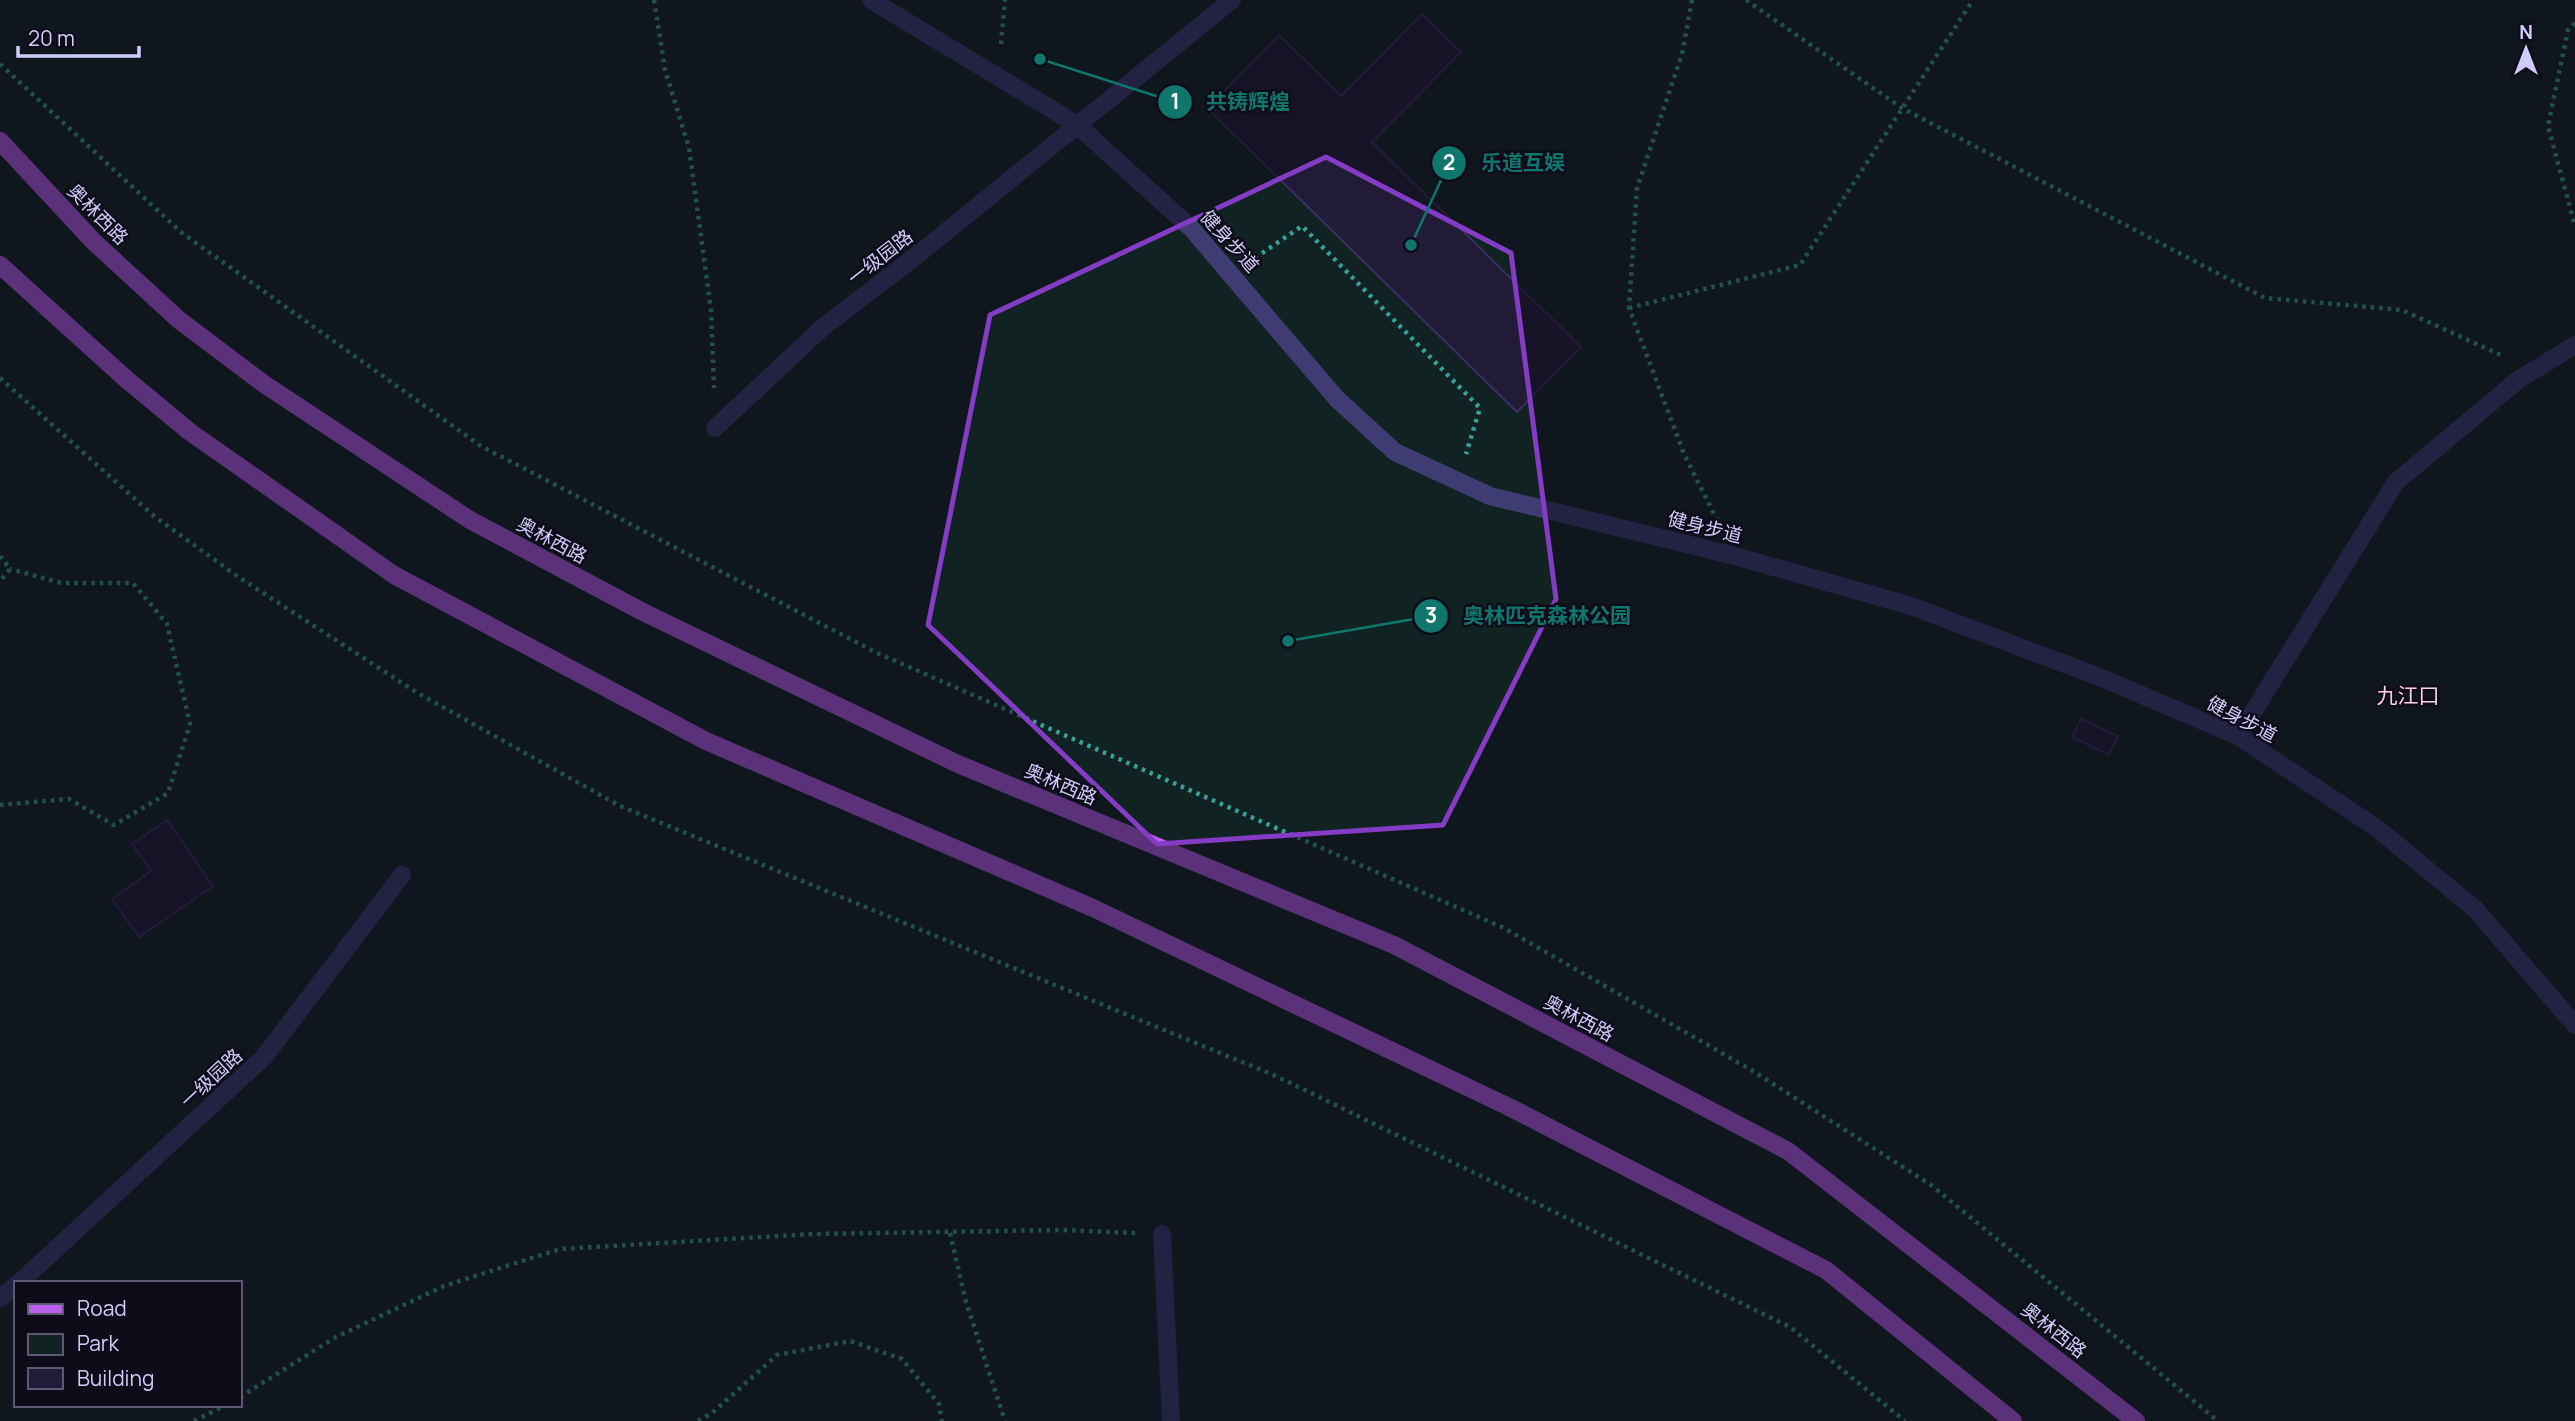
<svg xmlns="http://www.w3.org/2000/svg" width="2575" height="1421" font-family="Manrope,'Noto Sans SC',sans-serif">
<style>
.green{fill:#102322;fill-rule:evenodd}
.building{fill:#211b38;stroke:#3a2f62;stroke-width:2}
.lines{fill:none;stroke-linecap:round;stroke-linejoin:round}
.path{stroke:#399f9a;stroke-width:4.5;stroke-dasharray:3.5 5;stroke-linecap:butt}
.minor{stroke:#3f3c74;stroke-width:18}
.major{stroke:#b95eed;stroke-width:18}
.marked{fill:none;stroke:#843cc5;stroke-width:5;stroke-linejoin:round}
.labels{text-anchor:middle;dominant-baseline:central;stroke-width:5;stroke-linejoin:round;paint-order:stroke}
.street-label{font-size:19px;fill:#d1cbf9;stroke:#0f0c1a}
.neighbourhood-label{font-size:21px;fill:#f9cce9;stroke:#0f0c1a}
.leader{fill:none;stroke:#0f766e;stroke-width:2.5}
.callout-dot{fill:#0f766e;stroke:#0f0c1a;stroke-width:2.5}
.mark-label{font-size:21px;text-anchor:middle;font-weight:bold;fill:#fff}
.callout-label{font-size:21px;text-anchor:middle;font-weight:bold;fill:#0f766e;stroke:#0f0c1a;stroke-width:5;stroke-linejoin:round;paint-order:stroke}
</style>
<rect width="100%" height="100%" fill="#0f0c1a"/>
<path class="green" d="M0,0h2575v1421h-2575zM16,1283h224v122h-224z"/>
<g class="building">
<polygon points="1422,14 1461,52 1372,142 1581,347 1517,412 1207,108 1279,35 1341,96"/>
<polygon points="2081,719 2118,736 2109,755 2072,737"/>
<polygon points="167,820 213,886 139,937 112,899 151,871 132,844"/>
</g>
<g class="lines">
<g class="path">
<polyline points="654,0 665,70 689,148 711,310 714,388"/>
<polyline points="1692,0 1682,54 1637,188 1629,308 1684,454 1717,520"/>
<polyline points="1746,0 1902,108 2265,298 2402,310 2501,355"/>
<polyline points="2575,23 2568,30 2548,126 2575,226"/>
<polyline points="1001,44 1005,0"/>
<polyline points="0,64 182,233 481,446 875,652 1504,928 1753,1071 1931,1185 2218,1421"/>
<polyline points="1255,258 1302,226 1480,408 1466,454"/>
<polyline points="1629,308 1800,265 1973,0"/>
<polyline points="0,378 154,516 237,576 416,692 620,806 1276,1076 1790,1327 1905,1421"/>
<polyline points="0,556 10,569 0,581"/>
<polyline points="0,805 69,799 114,825 168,793 190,724 167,624 133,583 61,583 10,569"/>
<polyline points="950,1233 966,1302 1005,1421"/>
<polyline points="240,1397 336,1337 444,1286 560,1249 814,1234 1063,1230 1135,1233"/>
<polyline points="194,1421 226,1405"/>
<polyline points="698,1421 712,1413 777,1355 850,1341 902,1359 939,1404 942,1421"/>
</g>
<g class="minor">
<polyline points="871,0 1076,124 1191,228 1337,399 1395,452 1490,496 1735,556 1911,606 2097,676 2238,736 2378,829 2475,909 2575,1025"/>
<polyline points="715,428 822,328 921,252 1232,0"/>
<polyline points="2238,736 2396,482 2518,380 2575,345"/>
<polyline points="1162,1234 1171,1421"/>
<polyline points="19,1283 264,1057 402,875"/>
<polyline points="0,1298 16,1285"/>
</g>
<g class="major">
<polyline points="0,141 94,242 179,320 264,384 470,520 643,612 958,764 1394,945 1788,1151 2136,1421"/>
<polyline points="0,265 126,379 190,432 394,575 706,741 1093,908 1509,1107 1826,1270 2013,1421"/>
</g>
</g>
<path d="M0 0H2575V1421H0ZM1326,157l185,96 45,346 -113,226 -286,19 -229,-219 62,-310z" fill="#0f0c1a" fill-opacity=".55" fill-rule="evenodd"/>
<path class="marked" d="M1326,157l185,96 45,346 -113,226 -286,19 -229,-219 62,-310z"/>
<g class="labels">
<g class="street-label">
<text transform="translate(98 214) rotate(45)">奥林西路</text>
<text transform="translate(1230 241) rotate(48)">健身步道</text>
<text transform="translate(880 257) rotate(-38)">一级园路</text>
<text transform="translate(1705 527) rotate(14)">健身步道</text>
<text transform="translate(552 540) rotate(28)">奥林西路</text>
<text transform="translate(2242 719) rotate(28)">健身步道</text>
<text transform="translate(1061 784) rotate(23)">奥林西路</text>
<text transform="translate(1579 1018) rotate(28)">奥林西路</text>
<text transform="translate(211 1078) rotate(-43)">一级园路</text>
<text transform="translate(2054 1330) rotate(38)">奥林西路</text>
</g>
<g class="neighbourhood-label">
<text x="2408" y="695">九江口</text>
</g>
</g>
<path class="leader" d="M1040 59L1175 102M1411 245L1449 163M1288 641L1431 616"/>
<g class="callout-dot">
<circle cx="1040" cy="59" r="7"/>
<circle cx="1411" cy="245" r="7"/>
<circle cx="1288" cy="641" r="7"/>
<circle cx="1175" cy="102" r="18"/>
<circle cx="1449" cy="163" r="18"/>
<circle cx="1431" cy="616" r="18"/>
</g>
<g class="mark-label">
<text x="1175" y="109">1</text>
<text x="1449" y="170">2</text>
<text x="1431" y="623">3</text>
</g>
<g class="callout-label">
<text x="1248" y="109">共铸辉煌</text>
<text x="1523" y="170">乐道互娱</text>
<text x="1547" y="623">奥林匹克森林公园</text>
</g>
<rect x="14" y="1281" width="228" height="126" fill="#0f0c1a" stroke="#5d5873" stroke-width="2"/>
<rect x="28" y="1304" width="35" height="10" fill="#b95eed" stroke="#5d5873" stroke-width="2"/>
<text x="77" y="1316" font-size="21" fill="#d1cbf9">Road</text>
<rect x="28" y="1334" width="35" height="21" fill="#102322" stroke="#5d5873" stroke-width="2"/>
<text x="77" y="1351" font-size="21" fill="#d1cbf9">Park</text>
<rect x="28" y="1368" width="35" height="21" fill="#211b38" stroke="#5d5873" stroke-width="2"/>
<text x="77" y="1386" font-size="21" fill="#d1cbf9">Building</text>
<g transform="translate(2526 49)" stroke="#0f0c1a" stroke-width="5" paint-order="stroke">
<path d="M0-5L12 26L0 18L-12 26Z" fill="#d1cbf9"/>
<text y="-10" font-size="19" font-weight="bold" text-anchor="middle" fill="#d1cbf9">N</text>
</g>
<path d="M18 46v10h121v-10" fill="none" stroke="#d1cbf9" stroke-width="3.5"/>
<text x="28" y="46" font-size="21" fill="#d1cbf9" stroke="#0f0c1a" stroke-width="5" paint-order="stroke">20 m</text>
</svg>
